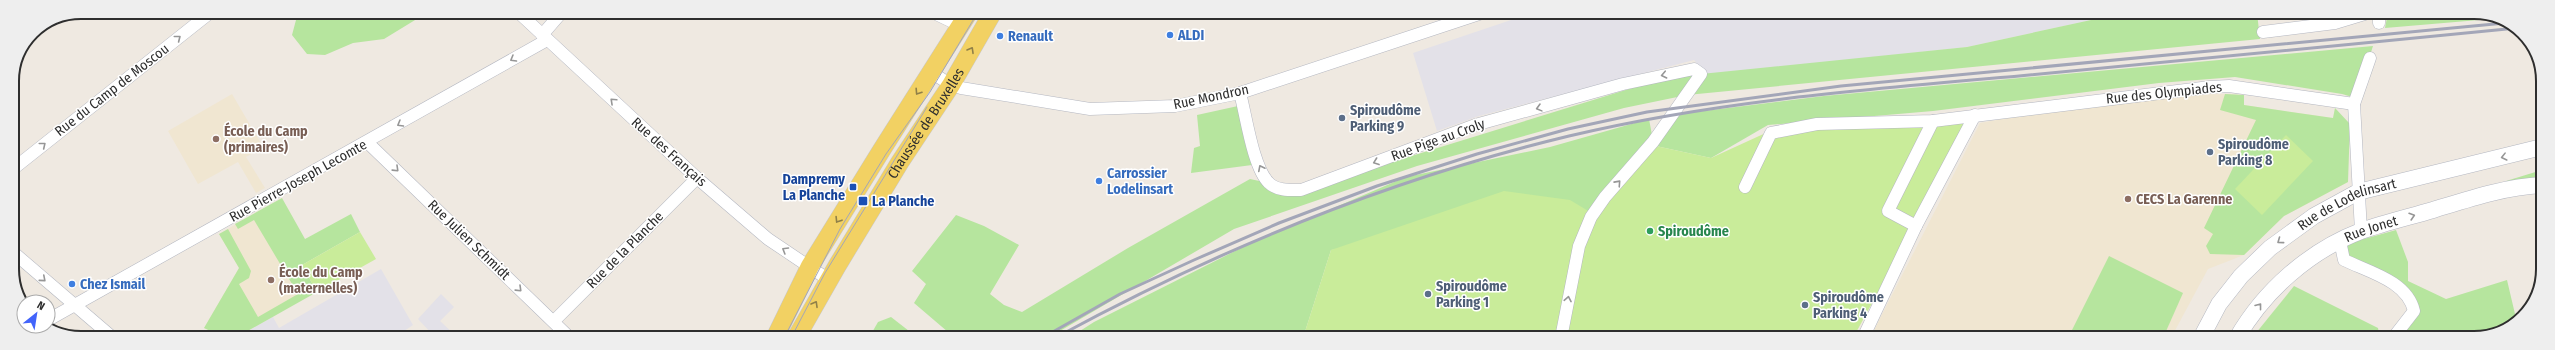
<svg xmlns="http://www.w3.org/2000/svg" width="2555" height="350" font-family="'Fira Sans Condensed',sans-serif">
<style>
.industrial{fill:#e3e1e8}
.education{fill:#f0e6d1}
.green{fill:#b6e59e}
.pitch{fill:#c9ec9a}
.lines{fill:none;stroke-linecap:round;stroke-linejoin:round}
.street-casing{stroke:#b4b7c1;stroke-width:13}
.secondary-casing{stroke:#b4b7c1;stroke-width:17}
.primary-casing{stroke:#c9c9c9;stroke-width:19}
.street{stroke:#fff;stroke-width:12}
.secondary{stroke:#fff;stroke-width:16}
.primary{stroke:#f2d163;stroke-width:18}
.tram{stroke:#a3a6b8;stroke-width:1}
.rail{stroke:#a3a6b8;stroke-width:3}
.oneway{stroke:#969696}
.oneway2{stroke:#908048}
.shop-dot{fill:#3f7fe0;stroke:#fff;stroke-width:1.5}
.service-dot{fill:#5c6f8a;stroke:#fff;stroke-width:1.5}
.education-dot{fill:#8d6e63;stroke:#fff;stroke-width:1.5}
.transit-dot{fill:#1a4fb4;stroke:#fff;stroke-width:1.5}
.leisure-dot{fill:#2e9e5b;stroke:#fff;stroke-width:1.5}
.labels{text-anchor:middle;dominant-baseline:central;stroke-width:3;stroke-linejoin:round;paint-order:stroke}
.shop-label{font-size:14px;font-weight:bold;fill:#366cbe;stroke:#fff;text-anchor:start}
.street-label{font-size:14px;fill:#2e2e2e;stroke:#fff}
.service-label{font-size:14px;font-weight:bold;fill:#4e5e75;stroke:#fff;text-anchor:start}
.education-label{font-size:14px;font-weight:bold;fill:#785e54;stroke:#fff;text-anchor:start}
.transit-label{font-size:14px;font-weight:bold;fill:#164399;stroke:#fff;text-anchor:end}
.leisure-label{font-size:14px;font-weight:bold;fill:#27864d;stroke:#fff;text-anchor:start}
.rim{fill:none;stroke:#2e2e2e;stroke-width:2}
</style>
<rect width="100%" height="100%" fill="#efe9e1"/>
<g class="industrial">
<polygon points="1524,12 2128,12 1967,47 1707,75 1694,60 1479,116 1437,131 1413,53 1520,17"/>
<polygon points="381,269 413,325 404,331 389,338 237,337 273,317 279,328"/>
<polygon points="441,294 454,307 440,321 458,338 436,338 418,319"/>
</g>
<g class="education">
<polygon points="232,94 263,147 246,157 265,188 256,193 238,162 198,184 168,131"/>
<polygon points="2230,94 2244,95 2244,105 2333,118 2335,108 2348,182 2284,216 2244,255 2208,269 2171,338 1870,338 1980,123 2035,113 2169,95"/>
<polygon points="268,206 317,292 223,337 204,328 239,268 219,234"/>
</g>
<g class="green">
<polygon points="294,12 419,12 420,17 384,39 353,43 325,55 307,54 292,35 296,20"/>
<polygon points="2128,12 2257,13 2260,39 1687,95 1624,108 1417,166 1234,229 1048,338 955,338 914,303 926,284 912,271 956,215 984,226 1019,245 990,294 1004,305 1022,312 1128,248 1250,179 1301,190 1694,69 1701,74 1967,47"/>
<polygon points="2388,13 2476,13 2479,20 2385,28"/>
<polygon points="2373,46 2356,98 2342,94 2235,77 2159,83 1933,111 1768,125 1711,158 1656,146 1664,116 1824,96"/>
<polygon points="2225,94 2244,95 2244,105 2333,118 2335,108 2350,124 2348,182 2284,216 2244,255 2210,254 2206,246 2213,234 2204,228 2256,120 2220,110"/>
<polygon points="1238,106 1252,165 1191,173 1194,148 1200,146 1197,115"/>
<polygon points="1649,119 1652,135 1590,212 1331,250 1303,338 1069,338 1094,322 1249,244 1406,177 1550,147"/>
<polygon points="2542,170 2542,178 2506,181"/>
<polygon points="282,198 305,239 351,214 360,232 302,265 317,292 237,337 223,337 204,328 239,268 219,234 228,229 251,271 249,278 239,284 258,317 298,294 254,220 238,229 235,224"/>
<polygon points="2396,230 2408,262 2408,281 2446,299 2507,280 2515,314 2511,324 2474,338 2405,338 2398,332 2414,311 2405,292 2351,263 2346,244"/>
<polygon points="2109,256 2183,293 2163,338 2068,338"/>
<polygon points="2294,286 2378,328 2380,338 2270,338 2256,333"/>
<polygon points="891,317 918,338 870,336 878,322"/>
</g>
<g class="pitch">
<polygon points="1975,115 1853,338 1303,338 1331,250 1504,191 1570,200 1590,212 1656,146 1711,158 1770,131"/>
<polygon points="2286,135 2313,161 2262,215 2235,189"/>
<polygon points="360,232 376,259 317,292 302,265"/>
</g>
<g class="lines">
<g class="street-casing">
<g id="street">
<polyline points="518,12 697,178 768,239 829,280"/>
<polyline points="932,12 961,26"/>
<polyline points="2379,23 2379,13"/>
<polyline points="2263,32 2335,23 2368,13"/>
<polyline points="542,35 562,12"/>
<polyline points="931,72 951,85 961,88 1090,109 1175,106 1240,93 1485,12"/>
<path d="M1240,93c6,22 13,75 29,90 8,8 22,7 32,7l174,-65 148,-41 71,-15 7,5 -48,68 -48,55 -14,20 -12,29 -18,92"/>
<polyline points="367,142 570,338"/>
<polyline points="13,169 211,12"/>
<polyline points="1745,187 1771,133 1817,124 1933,121 2210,87 2229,86 2354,104"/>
<polyline points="1916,226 1888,211 1933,121"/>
<polyline points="2361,231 2354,104 2370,58"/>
<path d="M2340,241l4,19c25,12 63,21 70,51l-21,27"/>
<polyline points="14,253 112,337"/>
<polyline points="48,320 547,40"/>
<polyline points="554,321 697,178"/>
<polyline points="1863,338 1916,226 1975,115"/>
</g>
</g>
<g class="secondary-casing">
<g id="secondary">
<path id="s1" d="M2201,338l18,-34 22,-28 29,-28 44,-32 44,-24 184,-45"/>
<path id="s2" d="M2237,338c27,-47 72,-87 124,-107 23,-8 48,-14 72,-21 36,-11 71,-23 109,-25"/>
</g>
</g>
<g class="primary-casing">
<g id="primary">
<polyline points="775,338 810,266 881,151 969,12"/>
<path id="s3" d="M796,338l41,-72 63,-104 51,-77 42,-73"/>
</g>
</g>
<use href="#street" class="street"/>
<use href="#secondary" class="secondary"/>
<use href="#primary" class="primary"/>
<g class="tram">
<polyline points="784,338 840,229 886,154 930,92 978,12"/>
<polyline points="791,338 825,273 927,107"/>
</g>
<g class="rail">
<polyline points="1042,338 1120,294 1194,260 1279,223 1377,186 1477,154 1568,129 1647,112 1841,86 2505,23"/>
<path d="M1055,338c162,-88 335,-159 514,-202 146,-35 301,-47 450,-60 166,-15 332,-32 498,-48"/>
</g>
</g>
<defs><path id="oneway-chevron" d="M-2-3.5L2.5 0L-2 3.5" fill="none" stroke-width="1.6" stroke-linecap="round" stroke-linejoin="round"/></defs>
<g class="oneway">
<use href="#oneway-chevron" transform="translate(178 38) rotate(-38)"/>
<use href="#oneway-chevron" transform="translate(513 59) rotate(150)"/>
<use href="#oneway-chevron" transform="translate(1664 75) rotate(168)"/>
<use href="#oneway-chevron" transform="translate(613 101) rotate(-137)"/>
<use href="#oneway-chevron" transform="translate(1539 108) rotate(165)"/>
<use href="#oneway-chevron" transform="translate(400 124) rotate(150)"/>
<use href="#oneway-chevron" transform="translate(43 145) rotate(-39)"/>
<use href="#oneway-chevron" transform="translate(2504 157) rotate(166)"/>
<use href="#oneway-chevron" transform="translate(1376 162) rotate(160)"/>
<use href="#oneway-chevron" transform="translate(1261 168) rotate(-117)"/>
<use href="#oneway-chevron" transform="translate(396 169) rotate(44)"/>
<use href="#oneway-chevron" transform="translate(1618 183) rotate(-48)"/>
<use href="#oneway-chevron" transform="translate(2412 216) rotate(-17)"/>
<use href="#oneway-chevron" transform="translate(2280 241) rotate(144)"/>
<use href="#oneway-chevron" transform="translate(785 250) rotate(-149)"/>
<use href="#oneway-chevron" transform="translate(43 279) rotate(41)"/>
<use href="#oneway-chevron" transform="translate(519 289) rotate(44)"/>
<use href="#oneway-chevron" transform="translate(1568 299) rotate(-79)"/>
<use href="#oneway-chevron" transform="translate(2259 306) rotate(-52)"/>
</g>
<g class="oneway2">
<use href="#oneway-chevron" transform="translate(971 50) rotate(-60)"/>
<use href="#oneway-chevron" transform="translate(918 92) rotate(123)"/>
<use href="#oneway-chevron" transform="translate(838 220) rotate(122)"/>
<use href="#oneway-chevron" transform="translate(815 304) rotate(-60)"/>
</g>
<g class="shop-dot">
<circle cx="1170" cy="35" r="4"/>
<circle cx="1000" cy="36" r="4"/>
<circle cx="1099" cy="181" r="4"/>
<circle cx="72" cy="284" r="4"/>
</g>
<g class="service-dot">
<circle cx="1342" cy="118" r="4"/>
<circle cx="2210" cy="152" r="4"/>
<circle cx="1428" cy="294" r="4"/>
<circle cx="1805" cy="305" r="4"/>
</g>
<g class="education-dot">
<circle cx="216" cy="139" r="4"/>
<circle cx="2128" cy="199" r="4"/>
<circle cx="271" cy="280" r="4"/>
</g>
<g class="transit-dot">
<rect x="849" y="183" width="8" height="8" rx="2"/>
<rect x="858" y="196" width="10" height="10" rx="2"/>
</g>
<circle class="leisure-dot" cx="1650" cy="231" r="4"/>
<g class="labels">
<g class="shop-label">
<text x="1178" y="35">ALDI</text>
<text x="1008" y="36">Renault</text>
<text x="1107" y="173">Carrossier<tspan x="1107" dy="16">Lodelinsart</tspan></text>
<text x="80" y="284">Chez Ismail</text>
</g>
<g class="street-label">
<text transform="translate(112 90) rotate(-38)">Rue du Camp de Moscou</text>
<text transform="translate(2164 93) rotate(-6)">Rue des Olympiades</text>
<text transform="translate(1211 97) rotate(-12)">Rue Mondron</text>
<text stroke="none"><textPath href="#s3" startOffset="251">Chaussée de Bruxelles</textPath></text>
<text transform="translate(1438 140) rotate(-20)">Rue Pige au Croly</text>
<text transform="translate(669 152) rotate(42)">Rue des Français</text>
<text transform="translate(298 181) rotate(-29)">Rue Pierre-Joseph Lecomte</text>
<text stroke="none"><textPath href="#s1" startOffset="204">Rue de Lodelinsart</textPath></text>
<text stroke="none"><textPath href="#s2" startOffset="177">Rue Jonet</textPath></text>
<text transform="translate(469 240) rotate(44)">Rue Julien Schmidt</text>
<text transform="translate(625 250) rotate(-45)">Rue de la Planche</text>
</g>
<g class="service-label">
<text x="1350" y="110">Spiroudôme<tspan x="1350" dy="16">Parking 9</tspan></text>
<text x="2218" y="144">Spiroudôme<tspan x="2218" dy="16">Parking 8</tspan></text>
<text x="1436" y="286">Spiroudôme<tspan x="1436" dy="16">Parking 1</tspan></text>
<text x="1813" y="297">Spiroudôme<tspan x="1813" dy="16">Parking 4</tspan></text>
</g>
<g class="education-label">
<text x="224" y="131">École du Camp<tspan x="224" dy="16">(primaires)</tspan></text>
<text x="2136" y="199">CECS La Garenne</text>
<text x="279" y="272">École du Camp<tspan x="279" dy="16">(maternelles)</tspan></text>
</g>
<g class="transit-label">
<text x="845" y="179">Dampremy<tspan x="845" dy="16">La Planche</tspan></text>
<text x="872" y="201" text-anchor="start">La Planche</text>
</g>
<g class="leisure-label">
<text x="1658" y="231">Spiroudôme</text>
</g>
</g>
<path d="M0 0H2555V350H0ZM81 19H2474A62 62 0 0 1 2536 81V269A62 62 0 0 1 2474 331H81A62 62 0 0 1 19 269V81A62 62 0 0 1 81 19Z" fill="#eee" fill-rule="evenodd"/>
<path class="rim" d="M81 19H2474A62 62 0 0 1 2536 81V269A62 62 0 0 1 2474 331H81A62 62 0 0 1 19 269V81A62 62 0 0 1 81 19Z"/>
<g transform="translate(36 314) rotate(30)"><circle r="19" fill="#ffffff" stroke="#ababab"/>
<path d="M0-3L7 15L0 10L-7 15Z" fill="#4264fb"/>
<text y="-6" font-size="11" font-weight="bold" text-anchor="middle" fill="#2e2e2e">N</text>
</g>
</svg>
